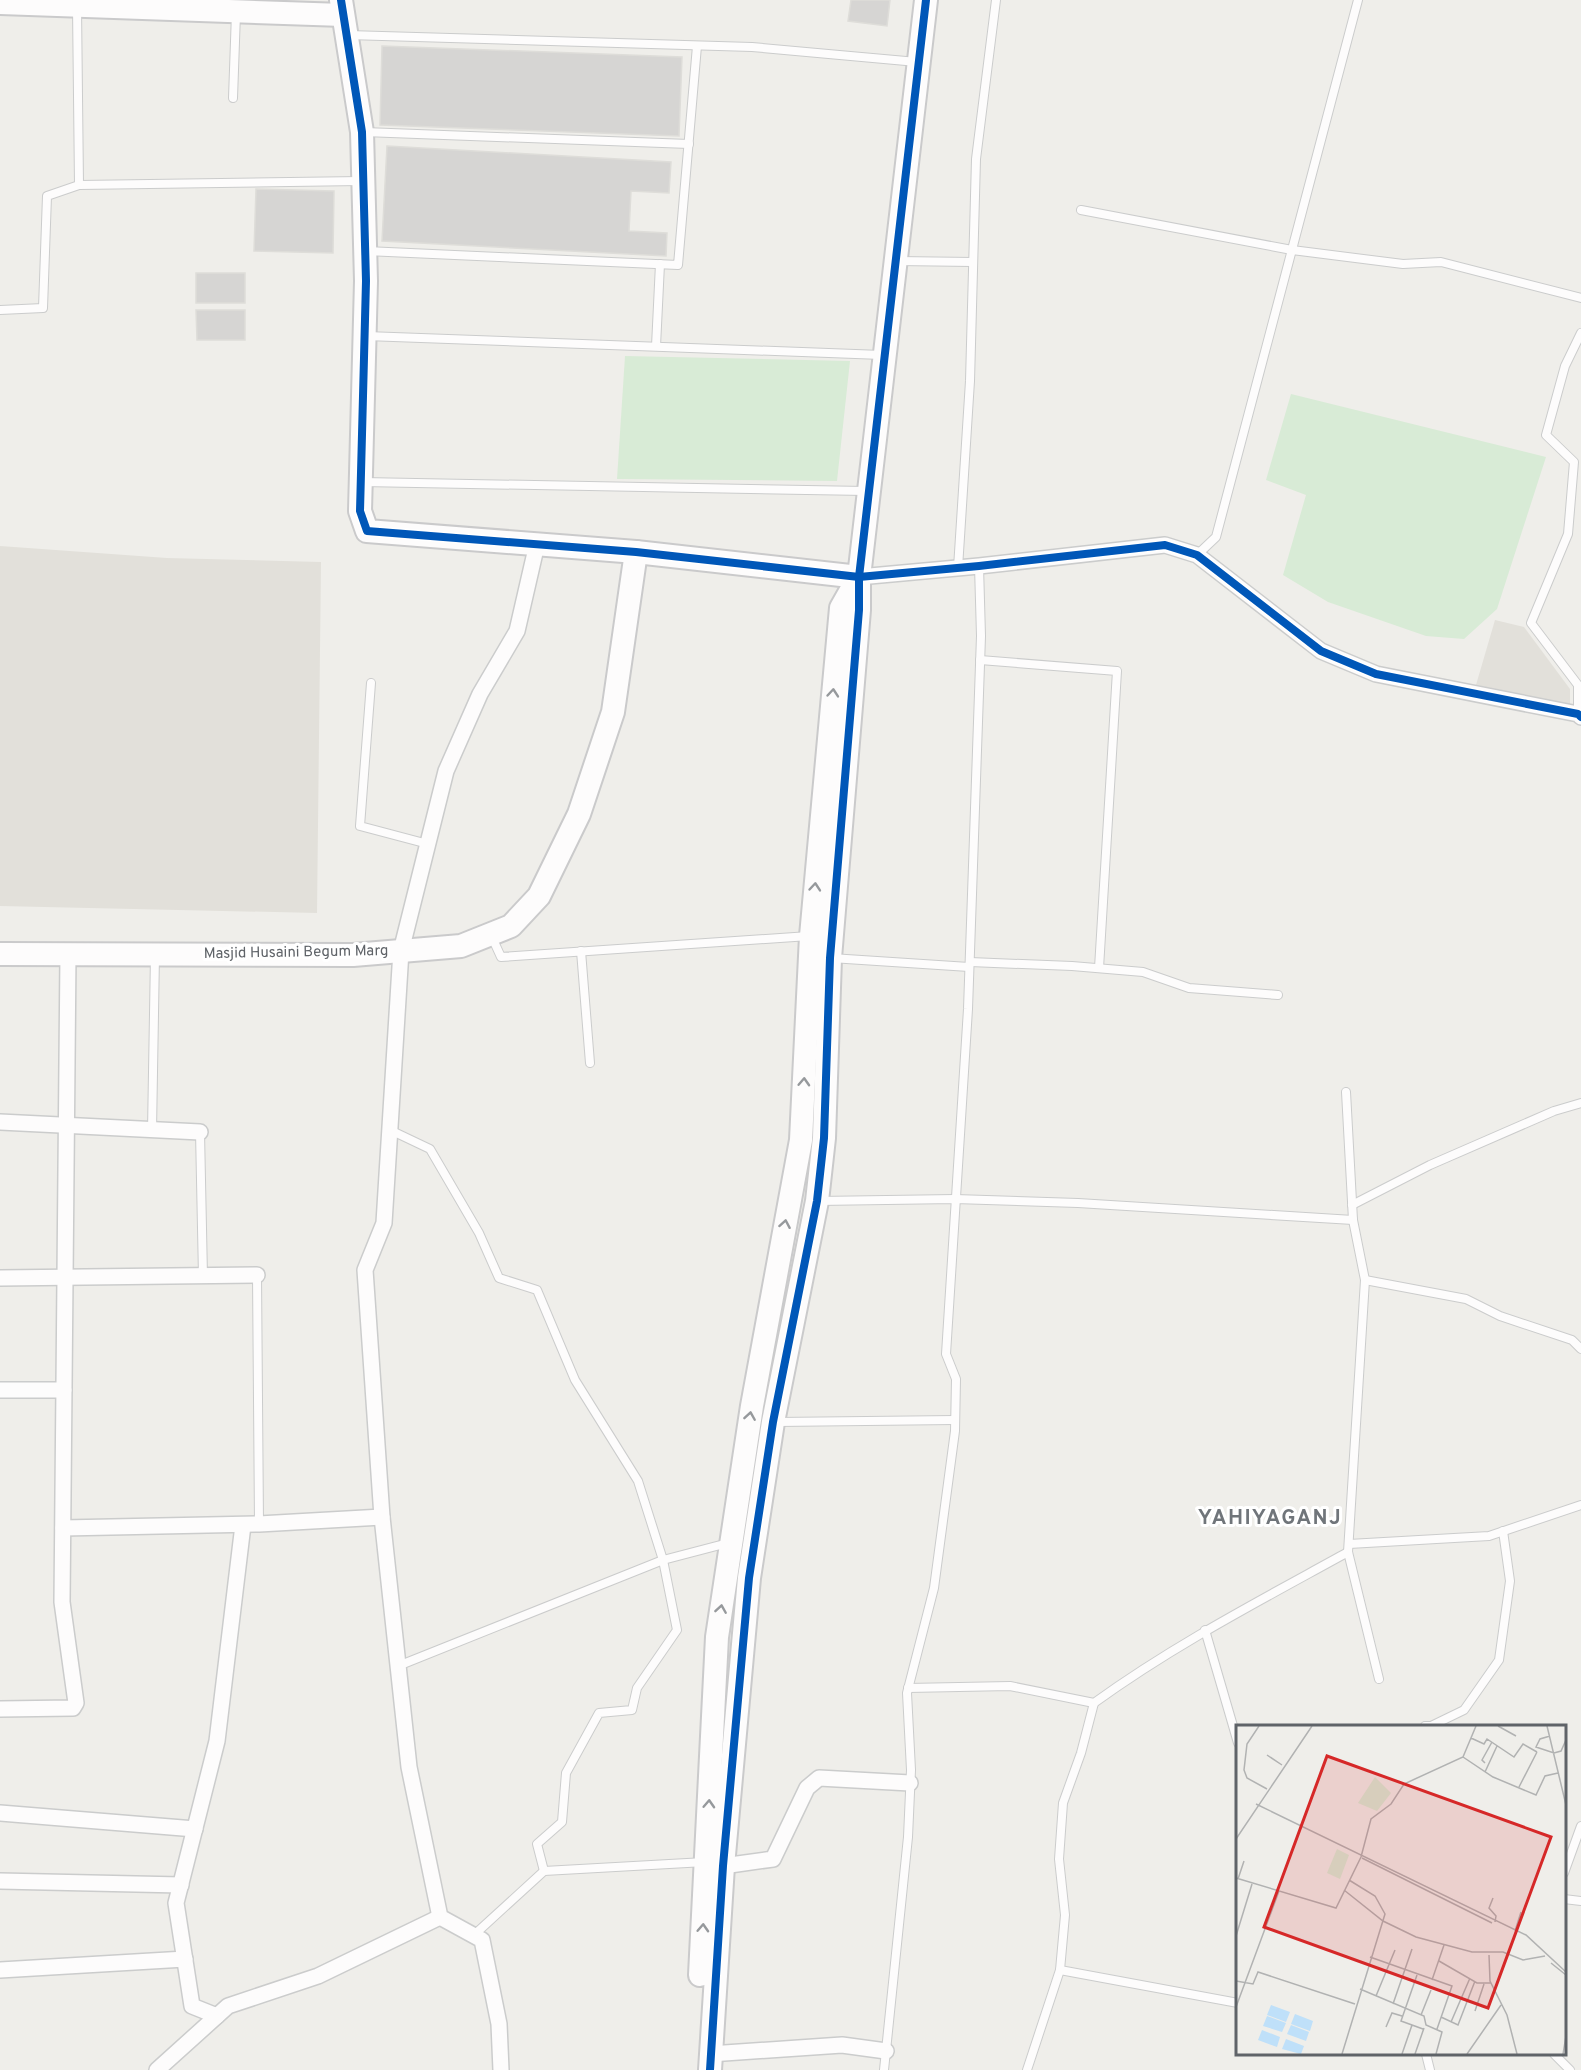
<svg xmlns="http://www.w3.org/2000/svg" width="1581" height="2070" font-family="Overpass,sans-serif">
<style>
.education{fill:#e2e0da}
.green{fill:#d8ebd6}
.building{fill:#d6d5d3;stroke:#deddd9;stroke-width:1.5}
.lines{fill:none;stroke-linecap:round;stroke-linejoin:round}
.lane-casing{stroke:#cbcccc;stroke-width:10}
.street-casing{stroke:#cbcccc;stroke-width:18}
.secondary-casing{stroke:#cacacb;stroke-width:26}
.lane{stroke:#fdfcfc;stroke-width:8}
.street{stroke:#fdfcfc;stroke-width:15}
.secondary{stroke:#fdfcfc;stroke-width:22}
.cycleway-casing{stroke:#fff;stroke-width:11}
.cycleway{stroke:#0057b8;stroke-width:8}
.oneway{stroke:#96999c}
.labels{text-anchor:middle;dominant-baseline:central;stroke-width:6;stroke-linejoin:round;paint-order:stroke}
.street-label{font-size:15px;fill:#5f6368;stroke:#fff}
.district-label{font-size:21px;font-weight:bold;letter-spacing:1.5px;fill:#70757a;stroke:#fff}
.inset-road{fill:none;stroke:#b1b2b2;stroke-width:1.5}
.view{fill:#d62828;fill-opacity:0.15;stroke:#d62828;stroke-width:3}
.inset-edge{fill:none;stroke:#5f6368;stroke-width:3}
</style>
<rect width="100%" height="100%" fill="#efeeea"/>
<g class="education">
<polygon points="0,546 167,558 321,562 317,913 0,906"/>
<polygon points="1495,620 1524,627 1570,689 1570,704 1476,685"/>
</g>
<g class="green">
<polygon points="625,356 850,361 837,481 617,479"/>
<polygon points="1291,394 1546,457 1497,609 1464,639 1426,636 1328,602 1283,575 1306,495 1266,480"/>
</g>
<g class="building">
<polygon points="851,0 890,0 887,26 848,21"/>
<polygon points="382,46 682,57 679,136 380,125"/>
<polygon points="387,146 671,162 669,193 631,191 629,231 667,233 666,256 382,241"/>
<polygon points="256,189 334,191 333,253 254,251"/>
<rect x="196" y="273" width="49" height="30"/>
<polygon points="196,310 245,310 245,340 197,340"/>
</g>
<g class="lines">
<g class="lane-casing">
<g id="lane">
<polyline points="77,7 79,185"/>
<polyline points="348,35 752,47 917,62"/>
<polyline points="233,98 236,13"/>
<polyline points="364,132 689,144"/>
<polyline points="1081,210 1292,250 1403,264 1441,262 1581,298"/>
<polyline points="366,251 678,265 697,46"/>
<polyline points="897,261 973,262"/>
<polyline points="0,310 43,308 47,196 79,185 361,181"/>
<polyline points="366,336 882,355"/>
<polyline points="656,346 660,264"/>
<polyline points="362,482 866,491"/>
<polyline points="1197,555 1216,537 1358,0"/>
<polyline points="958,568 970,381 976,159 996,0"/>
<polyline points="980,660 1117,671 1099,968"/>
<polyline points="371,683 360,826 428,844"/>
<polyline points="1578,714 1578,685 1531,623 1568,534 1574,462 1546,435 1565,366 1581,333"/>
<polyline points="491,935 501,957 809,936"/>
<polyline points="581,951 590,1063"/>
<polyline points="831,958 969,967"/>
<polyline points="970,962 1072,966 1143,972 1189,988 1278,995"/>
<polyline points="1346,1092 1353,1220 1365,1280 1348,1552 1379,1679"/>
<polyline points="390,1130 430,1149 479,1233 499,1278 537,1290 575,1380 638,1481 663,1560 677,1630 637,1688 632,1710 599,1713 566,1773 562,1822 537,1844 544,1871"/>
<polyline points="152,1131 155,955"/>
<polyline points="200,1132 203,1276"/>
<polyline points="818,1201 955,1199 1078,1203 1353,1220"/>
<polyline points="1352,1205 1430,1165 1554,1111 1581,1103"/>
<polyline points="257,1275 259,1524"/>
<polyline points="1365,1280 1466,1299 1500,1316 1572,1340 1581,1349"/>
<polyline points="777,1422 955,1420"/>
<polyline points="1349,1544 1489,1536 1581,1505"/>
<polyline points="1205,1630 1238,1743"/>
<polyline points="398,1666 663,1560 728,1543"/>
<path d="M908,1688l102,-2 84,17c80,-58 167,-103 254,-151"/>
<polyline points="1425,1726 1431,1726 1464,1710 1499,1660 1510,1581 1503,1531"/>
<polyline points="1564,1873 1581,1826"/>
<polyline points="1564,1899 1581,1901"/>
<polyline points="474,1935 544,1871 705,1862"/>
<polyline points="1060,1970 1238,2003"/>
<polyline points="1426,2054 1430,2070"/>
<polyline points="1554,2054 1570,2070"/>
<polyline points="884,2070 908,1837 911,1770 907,1693 934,1588 955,1431 956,1379 946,1354 968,1009 981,636 979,566"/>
<polyline points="1027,2070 1060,1970 1065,1915 1059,1859 1063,1803 1081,1753 1094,1703"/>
</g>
</g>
<g class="street-casing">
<g id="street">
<polyline points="859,577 979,566 1165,545 1197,555 1321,651 1376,674 1578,714 1581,717"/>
<polyline points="0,1122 200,1132"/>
<polyline points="0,1278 257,1275"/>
<polyline points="0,1390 64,1390"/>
<polyline points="63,1528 259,1524 382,1517"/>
<polyline points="0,1709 73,1708 76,1703 62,1602 68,954"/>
<polyline points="0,1813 195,1829"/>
<polyline points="723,1866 773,1859 807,1788 819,1778 910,1783"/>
<polyline points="0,1881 181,1885"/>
<polyline points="0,1970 185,1959"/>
<polyline points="217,2016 192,2006 176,1903 217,1741 243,1525"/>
<polyline points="710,2054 842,2045 886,2051"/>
<polyline points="157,2070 228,2006 318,1976 440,1917"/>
<polyline points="501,2070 499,2024 482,1940 440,1917 409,1767 382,1517 365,1270 384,1223 401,951 446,771 480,694 517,631 537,544"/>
</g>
</g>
<g class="secondary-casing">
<g id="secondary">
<polyline points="341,0 362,132 366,281 360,511 367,531 636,552 859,577"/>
<polyline points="0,3 343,15"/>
<polyline points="0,954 353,955 461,946 511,926 539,896 579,814 613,712 636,552"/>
<polyline points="700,1975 717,1637 752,1406 801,1140 811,936 841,608 858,578"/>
<polyline points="710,2070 723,1866 749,1578 773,1422 817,1201 824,1138 830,958 859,610 859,577 926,0"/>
</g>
</g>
<use href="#lane" class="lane"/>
<use href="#street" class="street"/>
<use href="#secondary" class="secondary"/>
<g class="cycleway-casing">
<g id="cycleway">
<polyline points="341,0 362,132 366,281 360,511 367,531 636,552 859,577 979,566 1165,545 1197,555 1321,651 1376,674 1578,714 1581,717"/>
<polyline points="710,2070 723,1866 749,1578 773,1422 817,1201 824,1138 830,958 859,610 859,577 926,0"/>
</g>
</g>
<use href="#cycleway" class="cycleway"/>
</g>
<defs><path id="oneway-chevron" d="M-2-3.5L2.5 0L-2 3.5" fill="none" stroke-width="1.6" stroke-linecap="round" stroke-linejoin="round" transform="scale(1.5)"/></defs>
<g class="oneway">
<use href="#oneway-chevron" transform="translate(833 693) rotate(-85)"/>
<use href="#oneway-chevron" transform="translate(815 887) rotate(-85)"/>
<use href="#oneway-chevron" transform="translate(804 1082) rotate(-87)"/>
<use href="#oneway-chevron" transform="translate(785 1224) rotate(-80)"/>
<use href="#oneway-chevron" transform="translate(750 1416) rotate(-81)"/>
<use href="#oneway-chevron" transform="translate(721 1609) rotate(-81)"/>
<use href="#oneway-chevron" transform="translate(709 1804) rotate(-87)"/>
<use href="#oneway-chevron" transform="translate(703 1928) rotate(-87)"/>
</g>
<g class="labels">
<g class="street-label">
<text transform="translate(296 953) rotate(-1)">Masjid Husaini Begum Marg</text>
</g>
<g class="district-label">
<text x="1270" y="1518">YAHIYAGANJ</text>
</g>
</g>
<g transform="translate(1236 1725)">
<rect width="330" height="330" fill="#efeeea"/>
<path d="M139,52l16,16 -14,18 -19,-8zM101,124l12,6 -9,24 -13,-6z" fill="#d8ebd6"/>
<path d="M35,280l19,7 -4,10 -19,-7zM59,289l18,7 -3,10 -19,-7zM31,291l19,7 -4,9 -19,-6zM55,300l18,7 -3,9 -19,-7zM26,305l18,7 -3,10 -19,-7zM50,314l18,7 -3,8 -19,-5z" fill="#bfe0f9"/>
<path class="inset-road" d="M23,1l-12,18 -3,26 3,8 20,11M262,1l18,10M311,1l19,79M314,11l-10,3 -4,8 18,6 7,-2 5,-11M235,13l13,6 3,-5 27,18 9,-13 14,8M31,30l15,10M227,32l30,20 43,18 9,-19 13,-3M249,38l-3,-3 10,-18M249,47l12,-26M283,62l18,-35M20,79l270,131 40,37M0,114l76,-113M126,133l130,65M0,153l100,30 25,-51 10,-38 20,-15 13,-20 59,-27 13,-31M2,154l6,-18M108,165l39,31 33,16 56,15h31l20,8 22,-4M257,173l-4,10 7,8 -1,6M279,206l6,-19M0,211l16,-52M253,230l1,26 17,34 10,39M134,232l82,29 -15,43M203,236l38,22h14M315,238l15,12M181,250l-16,46 22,8M196,255l12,-35M0,256l17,3 5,-12 97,32M124,264l64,27 2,9 16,7 -6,22M140,271l19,-46M157,279l19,-55M0,282l43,-116M239,286l9,-27M185,290l10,-25M205,292l17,8 17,-44M215,297l19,-44M150,302l6,-14 10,3M106,329l43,-140 -10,-18 -26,-16M166,329l10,-29M179,329l9,-26M231,329l34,-49M327,329l3,-18"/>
<path class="view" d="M91,31l224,81 -63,171 -224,-81z"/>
<rect width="330" height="330" class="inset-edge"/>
</g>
</svg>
